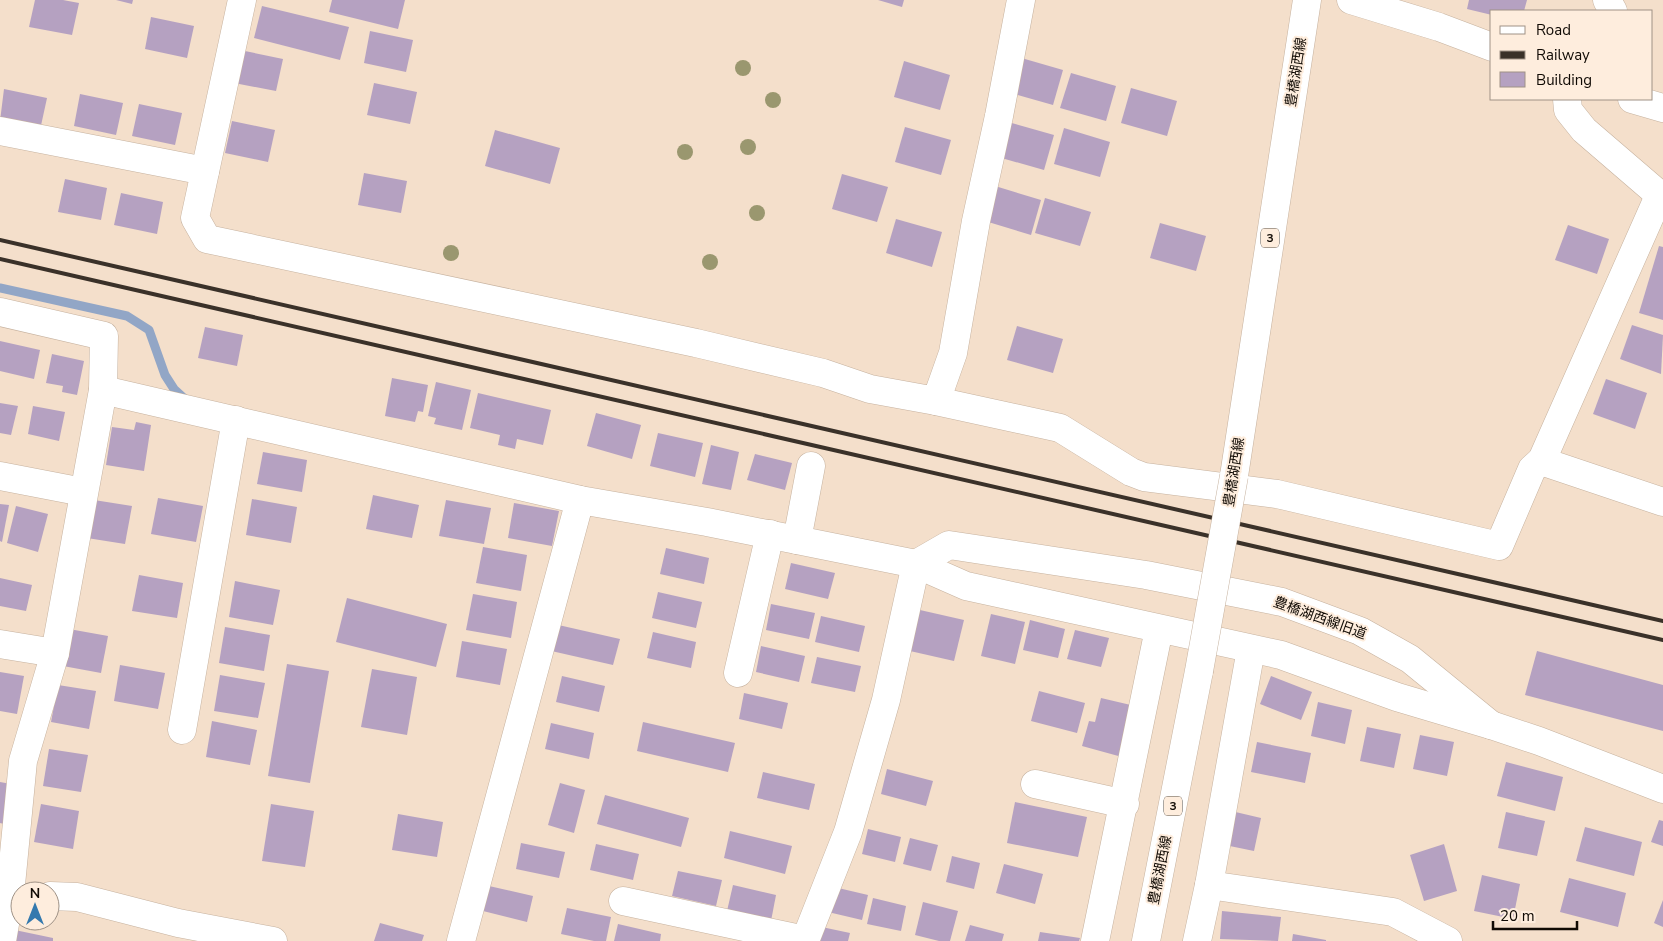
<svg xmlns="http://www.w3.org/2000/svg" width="1663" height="941" font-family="'Nunito Sans','Noto Sans JP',sans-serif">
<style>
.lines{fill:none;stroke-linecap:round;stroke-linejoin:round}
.stream{stroke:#92a6c6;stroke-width:9}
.building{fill:#b5a1c1}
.minor-casing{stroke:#c6b29f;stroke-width:29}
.secondary-casing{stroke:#c6b29f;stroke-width:29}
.primary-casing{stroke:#c6b29f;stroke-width:29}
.minor{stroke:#fff;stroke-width:28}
.secondary{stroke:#fff;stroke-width:28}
.primary{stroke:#fff;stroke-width:28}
.rail{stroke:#3a3129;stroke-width:4}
.primary-bridge-casing{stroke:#c6b29f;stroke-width:29;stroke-linecap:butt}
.primary-bridge{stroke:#fff;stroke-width:28}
.tree{fill:#9a976f}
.labels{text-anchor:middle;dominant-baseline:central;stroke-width:4;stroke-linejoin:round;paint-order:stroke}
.shield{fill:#feeddd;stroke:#574e45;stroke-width:1}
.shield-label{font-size:12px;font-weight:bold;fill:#100a04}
.street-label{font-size:14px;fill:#100a04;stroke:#feeddd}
</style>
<rect width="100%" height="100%" fill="#f4dfcb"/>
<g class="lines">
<polyline class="stream" points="0,288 127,316 149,330 165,375 174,389 186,400"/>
</g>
<g class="building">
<polygon points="35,0 63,0 79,3 72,35 29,27"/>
<polygon points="116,0 133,0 132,4"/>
<polygon points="332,0 405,0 398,29 329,12"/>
<polygon points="878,0 904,0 902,7"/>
<polygon points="1469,0 1527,0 1524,11 1492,11 1492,15 1467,9"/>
<polygon points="262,6 349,27 340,60 254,38"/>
<polygon points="151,17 194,26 187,58 145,49"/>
<polygon points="370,31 413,40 406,72 364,63"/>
<polygon points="240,50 283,59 276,91 234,83"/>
<polygon points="1018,57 1063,70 1053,105 1007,92"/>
<polygon points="904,61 950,75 940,110 894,97"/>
<polygon points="1071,73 1116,86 1106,121 1060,108"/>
<polygon points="374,83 417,92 410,124 367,115"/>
<polygon points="1131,88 1177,101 1167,136 1121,123"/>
<polygon points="4,89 47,98 40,130 0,121"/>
<polygon points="80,94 123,103 116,135 74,126"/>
<polygon points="139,104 182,113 175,145 132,136"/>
<polygon points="232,121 275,130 268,162 225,153"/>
<polygon points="1008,122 1054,135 1044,170 998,157"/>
<polygon points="905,127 951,140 941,175 895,162"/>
<polygon points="1064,128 1110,142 1100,177 1054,164"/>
<polygon points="495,130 560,148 550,184 485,166"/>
<polygon points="364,173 407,181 401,213 358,205"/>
<polygon points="842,174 888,187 877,222 832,209"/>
<polygon points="65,179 107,188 101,220 58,212"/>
<polygon points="995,186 1041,200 1031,235 985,221"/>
<polygon points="121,193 163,202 157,234 114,225"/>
<polygon points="1045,198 1091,212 1080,246 1035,233"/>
<polygon points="896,219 942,232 932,267 886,253"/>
<polygon points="1160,223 1206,236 1196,271 1150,258"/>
<polygon points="1568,225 1609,239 1597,274 1555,260"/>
<polygon points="1659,246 1663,247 1663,320 1639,313"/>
<polygon points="1632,325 1663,335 1661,374 1620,359"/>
<polygon points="1017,326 1063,339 1053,373 1007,360"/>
<polygon points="205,327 243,335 237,366 198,358"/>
<polygon points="0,341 40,350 34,379 0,371"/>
<polygon points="52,354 84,361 77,395 62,392 63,386 46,383"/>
<polygon points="392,378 428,385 423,412 418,411 415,422 385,416"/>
<polygon points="1606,379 1647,393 1635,429 1593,414"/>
<polygon points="436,382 471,390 462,430 434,424 436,418 428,416"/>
<polygon points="478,393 551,410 543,445 517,439 515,449 498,445 500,435 470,428"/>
<polygon points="0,403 18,406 11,435 0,433"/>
<polygon points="33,406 65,412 59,441 28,434"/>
<polygon points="596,413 641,425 632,459 587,446"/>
<polygon points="136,422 151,425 144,471 106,465 112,427 134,430"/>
<polygon points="658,433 703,443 695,477 650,466"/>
<polygon points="711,445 739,452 731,490 702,484"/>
<polygon points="263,452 307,460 302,492 257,484"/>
<polygon points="755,454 792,463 785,490 747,480"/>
<polygon points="373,495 419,505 412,538 366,529"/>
<polygon points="158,498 203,506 196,542 151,534"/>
<polygon points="252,499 297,507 291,543 246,535"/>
<polygon points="94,500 132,506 125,544 87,538"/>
<polygon points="446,500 491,508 484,544 439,536"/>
<polygon points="514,503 559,511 552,546 508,538"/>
<polygon points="0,504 9,505 2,542 0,541"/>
<polygon points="16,506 48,514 38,552 7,543"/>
<polygon points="483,547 527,555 521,591 476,583"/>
<polygon points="666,548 709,558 704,584 660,574"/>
<polygon points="791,563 835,573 828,599 785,589"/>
<polygon points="139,575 183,583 177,618 132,611"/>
<polygon points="0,578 32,585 26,611 0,606"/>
<polygon points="235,581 280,590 273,625 229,617"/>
<polygon points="658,592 702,602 696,628 652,618"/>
<polygon points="473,594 517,602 511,638 466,630"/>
<polygon points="347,598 447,624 436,667 336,642"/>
<polygon points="771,604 815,613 809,639 766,630"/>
<polygon points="920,610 964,620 954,661 910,651"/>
<polygon points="991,614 1025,622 1015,664 981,656"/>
<polygon points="821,616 865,626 859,652 815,642"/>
<polygon points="1030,620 1065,629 1058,658 1023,650"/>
<polygon points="554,624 620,639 613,665 547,650"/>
<polygon points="225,627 270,635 264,671 219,663"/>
<polygon points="69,629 108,636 101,673 63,666"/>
<polygon points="1075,630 1109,638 1101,667 1067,659"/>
<polygon points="653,632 696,642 691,668 647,658"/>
<polygon points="462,641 507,649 500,685 456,677"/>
<polygon points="761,646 805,656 799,682 756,672"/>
<polygon points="1537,651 1663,685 1663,731 1525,695"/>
<polygon points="817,657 861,666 855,692 811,683"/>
<polygon points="287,664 329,671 310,783 268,776"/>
<polygon points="120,665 165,673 158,709 114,701"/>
<polygon points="372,669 417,677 407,735 361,727"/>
<polygon points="0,672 24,676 17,714 0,711"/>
<polygon points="220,675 265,683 258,718 214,711"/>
<polygon points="562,676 605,686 599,712 556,702"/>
<polygon points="1271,676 1312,692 1301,720 1260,704"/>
<polygon points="58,685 96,691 89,729 51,722"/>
<polygon points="1039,691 1085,703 1077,733 1031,721"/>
<polygon points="744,693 788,703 782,729 739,719"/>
<polygon points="1101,698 1135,706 1122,757 1082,746 1089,721 1095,722"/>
<polygon points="1318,702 1352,710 1345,744 1311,736"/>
<polygon points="212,721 257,730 250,765 206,757"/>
<polygon points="643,722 735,743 728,772 637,751"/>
<polygon points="551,723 594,733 589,759 545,749"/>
<polygon points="1367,727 1401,734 1394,768 1360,761"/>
<polygon points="1420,735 1454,742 1447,776 1413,769"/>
<polygon points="1257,742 1311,753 1305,783 1251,772"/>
<polygon points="49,749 88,755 81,792 43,786"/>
<polygon points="1506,762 1563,777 1555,811 1497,796"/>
<polygon points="887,769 933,781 926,806 881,794"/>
<polygon points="763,772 815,784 809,810 757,798"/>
<polygon points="0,782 11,784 4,824 0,823"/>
<polygon points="560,783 585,790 574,833 548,825"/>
<polygon points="605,795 689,818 681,847 597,824"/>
<polygon points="1015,802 1087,817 1078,857 1007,843"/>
<polygon points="41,804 79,811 73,849 34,842"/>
<polygon points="271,804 314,811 305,867 262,861"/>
<polygon points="1227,810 1261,818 1254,851 1220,844"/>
<polygon points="1506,812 1545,821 1537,856 1498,848"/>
<polygon points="398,814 443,822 437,857 392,850"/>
<polygon points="1659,820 1663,821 1663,846 1651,842"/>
<polygon points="1585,827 1642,842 1634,876 1576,861"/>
<polygon points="868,829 901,837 895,862 862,854"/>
<polygon points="730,831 792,846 785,874 724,858"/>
<polygon points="910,838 938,845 931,871 903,864"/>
<polygon points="521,843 565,852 559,878 516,869"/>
<polygon points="596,844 639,854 633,880 590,870"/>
<polygon points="1444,844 1457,891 1424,901 1410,855"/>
<polygon points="952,856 980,863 974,889 946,882"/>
<polygon points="1004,864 1043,874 1035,904 996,893"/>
<polygon points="678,871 722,880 716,906 672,896"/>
<polygon points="1482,875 1520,884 1513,919 1474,911"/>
<polygon points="1569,878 1626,893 1618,927 1560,912"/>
<polygon points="733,885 776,895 771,921 727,911"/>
<polygon points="489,886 533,896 527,922 483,911"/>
<polygon points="834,887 868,895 862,920 828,912"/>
<polygon points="873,898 906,906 901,931 867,924"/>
<polygon points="1663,900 1663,927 1654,923"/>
<polygon points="923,902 958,911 950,941 939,941 915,935"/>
<polygon points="567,908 611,917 606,941 594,941 561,934"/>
<polygon points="1222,911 1281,917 1278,941 1220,939"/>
<polygon points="380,923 424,935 422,941 374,941"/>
<polygon points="618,924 661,934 660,941 614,941"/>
<polygon points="970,925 1004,934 1002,941 965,941"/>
<polygon points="817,926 850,933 848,941 813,941"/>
<polygon points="10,929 53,938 53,941 7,941"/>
<polygon points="1040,932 1080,938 1079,941 1038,941"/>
<polygon points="1293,934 1326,940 1326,941 1292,941"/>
</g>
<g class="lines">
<g class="minor-casing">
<g id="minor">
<polyline points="242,0 195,218 207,239 696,343 823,373 870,389 936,401 953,353 976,221 999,116 1021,0"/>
<polyline points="1607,0 1613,11"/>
<polyline points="1567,99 1568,110 1584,130 1663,198"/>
<polyline points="0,131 205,171"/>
<polyline points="0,312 104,336 103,390 55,653 23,761 10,895 2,941"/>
<polyline points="103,390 580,500 707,522 916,564 966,586 1281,655 1397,697 1491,725"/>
<polyline points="936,401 1060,428 1131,472 1144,477 1277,494 1499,546 1532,469 1542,460 1659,196"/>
<polyline points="1541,461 1663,502"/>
<polyline points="0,476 83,492"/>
<polyline points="797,540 811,466"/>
<polyline points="916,564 949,545 1146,575 1282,602 1360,631 1410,659 1491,725 1539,741 1663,789"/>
<polyline points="0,644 55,653"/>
<polyline points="738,673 770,534"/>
<polyline points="182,730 236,420"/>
<polyline points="1035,784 1125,804"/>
<polyline points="1209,885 1393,912 1448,941"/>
<polyline points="50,896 77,897 178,923 273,941"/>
<polyline points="623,901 805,940"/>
<polyline points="461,941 580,500"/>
<polyline points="805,941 848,832 886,700 916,564"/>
<polyline points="1095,941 1159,629"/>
<polyline points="1197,941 1209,885 1251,649"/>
</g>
</g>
<g class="secondary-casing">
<g id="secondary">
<polyline points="1351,0 1439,27 1492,47"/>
<polyline points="1632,99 1663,108"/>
</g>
</g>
<g class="primary-casing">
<g id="primary">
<polyline points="1234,476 1307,0"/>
<polyline points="1146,941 1199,671"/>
</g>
</g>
<use href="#minor" class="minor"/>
<use href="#secondary" class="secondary"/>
<use href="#primary" class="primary"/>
<g class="rail">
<polyline points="0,240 1663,621"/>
<polyline points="0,259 1663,640"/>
</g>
<g class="primary-bridge-casing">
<polyline id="primary-bridge" points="1199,671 1234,476"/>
</g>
<use href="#primary-bridge" class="primary-bridge"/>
</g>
<g class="tree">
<circle cx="743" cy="68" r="8"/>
<circle cx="773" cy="100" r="8"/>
<circle cx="748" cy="147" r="8"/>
<circle cx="685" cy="152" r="8"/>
<circle cx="757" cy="213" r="8"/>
<circle cx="451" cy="253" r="8"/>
<circle cx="710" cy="262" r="8"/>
</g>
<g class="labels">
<g class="shield">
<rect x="1261" y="228.5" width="18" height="19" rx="4"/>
<rect x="1164" y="796.5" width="18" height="19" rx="4"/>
</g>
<g class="shield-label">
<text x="1270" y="238">3</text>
<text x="1173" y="806">3</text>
</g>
<g class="street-label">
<text transform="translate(1296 72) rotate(-81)">豊橋湖西線</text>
<text transform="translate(1234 472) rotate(-81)">豊橋湖西線</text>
<text transform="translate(1320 618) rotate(20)">豊橋湖西線旧道</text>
<text transform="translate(1160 870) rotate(-79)">豊橋湖西線</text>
</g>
</g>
<rect x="1490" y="10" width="162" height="90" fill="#feeddd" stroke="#9f9286"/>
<rect x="1500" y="26" width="25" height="8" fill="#ffffff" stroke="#9f9286"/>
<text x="1536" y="35" font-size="15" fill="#100a04">Road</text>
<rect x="1500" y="51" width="25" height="8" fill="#3a3129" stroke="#9f9286"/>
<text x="1536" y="60" font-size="15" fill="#100a04">Railway</text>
<rect x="1500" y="72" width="25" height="15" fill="#b5a1c1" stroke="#9f9286"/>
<text x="1536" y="85" font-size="15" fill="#100a04">Building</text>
<g transform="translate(35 906)"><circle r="24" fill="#feeddd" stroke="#9f9286"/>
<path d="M0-4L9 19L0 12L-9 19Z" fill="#3379ae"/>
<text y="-8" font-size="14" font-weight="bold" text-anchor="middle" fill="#100a04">N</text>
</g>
<path d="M1493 921v8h84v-8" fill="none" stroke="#100a04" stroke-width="2.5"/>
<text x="1500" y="921" font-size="15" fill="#100a04" stroke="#feeddd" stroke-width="4" paint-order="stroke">20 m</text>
</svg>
